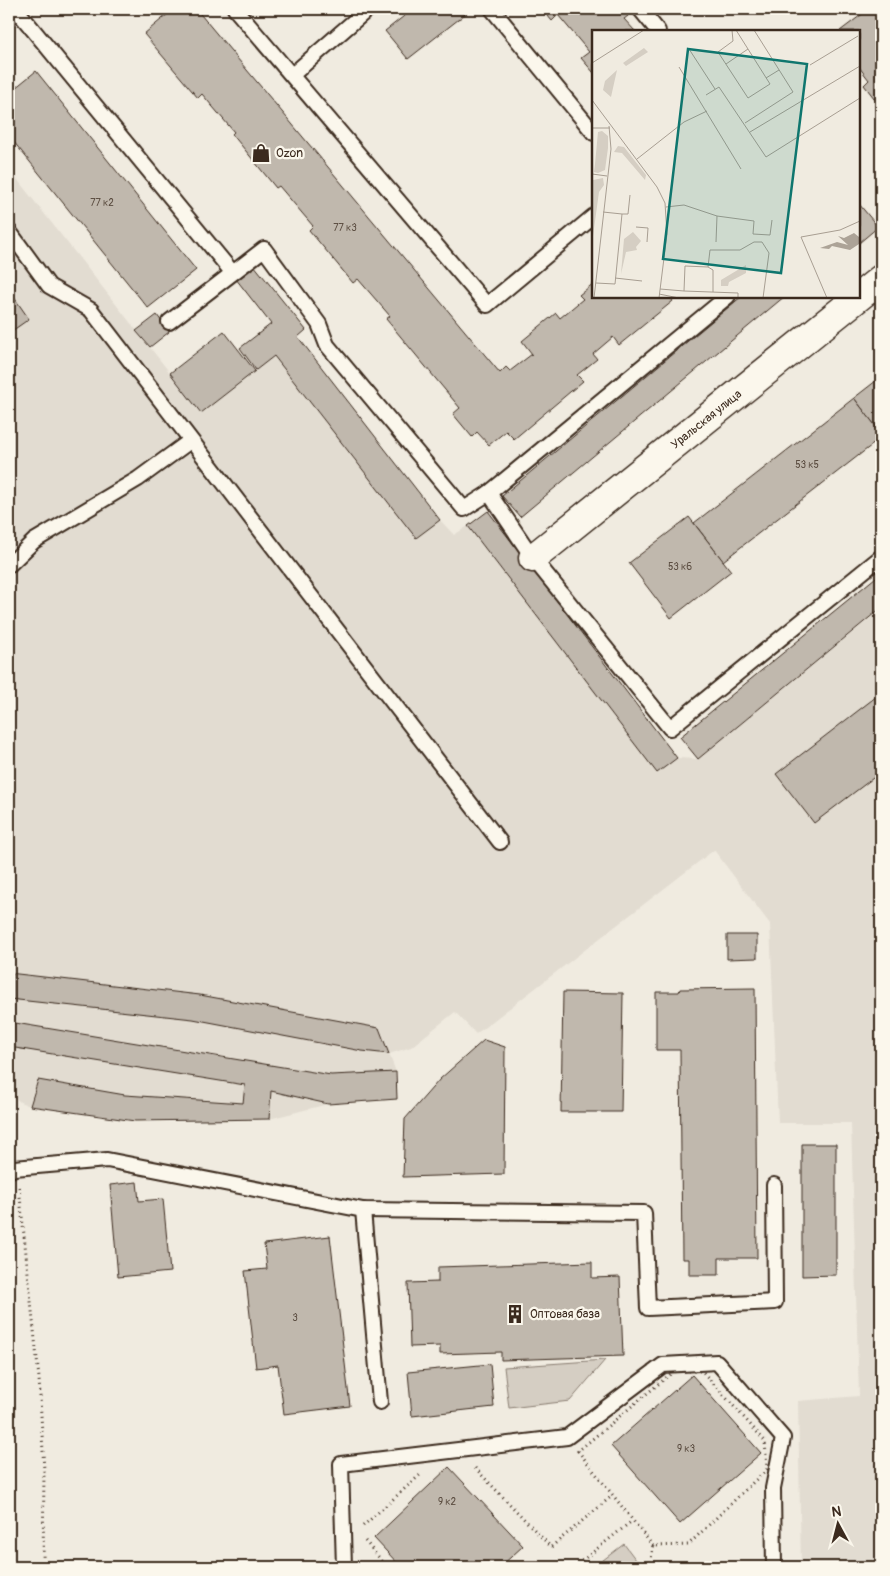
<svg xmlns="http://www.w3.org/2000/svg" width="890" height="1576" font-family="Pangolin,sans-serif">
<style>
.built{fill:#e2dcd1}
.green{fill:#d5cec3;stroke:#887c70}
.building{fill:#c0b8ad;stroke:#3b2a1e}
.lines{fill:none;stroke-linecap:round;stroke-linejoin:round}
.lane-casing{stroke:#3b2a1e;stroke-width:18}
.street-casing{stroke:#3b2a1e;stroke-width:31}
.path{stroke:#3b2a1e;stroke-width:3;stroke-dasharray:1 4;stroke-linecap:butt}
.lane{stroke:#fbf7ec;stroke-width:14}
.street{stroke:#fbf7ec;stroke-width:28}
.labels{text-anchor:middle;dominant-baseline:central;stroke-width:4.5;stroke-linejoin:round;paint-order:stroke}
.number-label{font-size:10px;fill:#5c4e42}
.poi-label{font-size:12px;fill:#3b2a1e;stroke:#fbf7ec;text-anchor:start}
.street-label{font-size:12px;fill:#3b2a1e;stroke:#fbf7ec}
.inset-road{fill:none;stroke:#a89e92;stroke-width:1}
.view{fill:#0f766e;fill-opacity:0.15;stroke:#0f766e;stroke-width:2.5}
.inset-edge{fill:none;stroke:#3b2a1e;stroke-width:2.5}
</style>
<rect width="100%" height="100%" fill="#f0ebe0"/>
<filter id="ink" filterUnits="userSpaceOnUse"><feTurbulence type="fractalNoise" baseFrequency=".02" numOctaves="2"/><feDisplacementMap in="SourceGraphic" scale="10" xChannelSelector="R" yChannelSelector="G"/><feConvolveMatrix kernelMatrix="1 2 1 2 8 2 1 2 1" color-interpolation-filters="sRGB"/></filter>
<g filter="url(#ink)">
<polygon class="built" points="9,169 201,412 274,356 416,538 440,520 454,535 468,526 657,772 677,758 698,759 881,609 881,1567 801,1567 798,1401 859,1396 851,1123 778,1123 770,924 714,850 476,1034 455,1012 411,1047 389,1054 396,1072 397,1099 328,1104 269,1119 135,1121 30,1106 20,1102 9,1092"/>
<g class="green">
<polygon points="605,1360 570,1401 509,1408 504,1367"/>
<polygon points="624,1544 636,1560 634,1567 594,1567"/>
</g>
<g class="building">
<polygon points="174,9 196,9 500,373 506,367 510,371 532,354 522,341 556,313 560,318 583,299 579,295 594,283 594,296 669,296 673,301 619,345 613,337 593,354 597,359 577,375 583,381 514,439 506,431 489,445 477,432 472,437 453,414 460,408 386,319 390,316 358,279 353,283 309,230 313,226 279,186 276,188 232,134 234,132 202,94 198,98 144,34"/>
<polygon points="413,9 466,9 468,12 408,59 385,31"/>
<polygon points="542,9 621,9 628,16 624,19 635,31 594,31 594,73 581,58 589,52 558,15 552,21"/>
<polygon points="869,9 874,9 881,17 881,107 864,85 869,80 859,67 859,31 840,31"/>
<polygon points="36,71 196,270 148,308 9,136 9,93"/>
<polygon points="859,204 878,227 859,243"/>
<polygon points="254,265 306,330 298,337 440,520 416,538 274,356 256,370 240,348 271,324 236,279"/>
<polygon points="9,290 29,319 9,333"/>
<polygon points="742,296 785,296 520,517 502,496"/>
<polygon points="157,315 169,332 150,347 136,331"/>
<polygon points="224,331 255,371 201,413 170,373"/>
<polygon points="881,377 881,433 854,398"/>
<polygon points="854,398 881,433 881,438 723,561 694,523"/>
<polygon points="488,511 677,758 657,773 468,526"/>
<polygon points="689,517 731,571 671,618 629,563"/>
<polygon points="881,573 881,608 698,759 680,737"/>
<polygon points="881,693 881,772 814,823 776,774"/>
<polygon points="727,935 757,935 757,958 727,959"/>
<polygon points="9,973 200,995 379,1028 389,1054 362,1051 193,1019 9,999"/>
<polygon points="755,988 757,1258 719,1258 719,1275 689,1275 689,1259 682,1259 680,1050 656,1050 656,992 679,992 680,989"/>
<polygon points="563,992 623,993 621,1112 561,1112"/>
<polygon points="9,1022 331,1075 396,1072 397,1099 328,1104 271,1091 269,1119 135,1121 30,1106 38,1080 125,1095 243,1103 245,1085 9,1047"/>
<polygon points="484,1040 505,1047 504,1174 403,1177 405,1119 440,1079"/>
<polygon points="802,1144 836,1144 836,1275 802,1276"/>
<polygon points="137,1182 139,1201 163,1199 170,1272 118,1277 110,1185"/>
<polygon points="330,1236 350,1406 284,1414 278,1365 256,1368 245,1271 267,1269 264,1244"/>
<polygon points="592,1262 592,1278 620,1277 623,1356 501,1360 501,1352 440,1354 440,1346 410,1347 408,1283 438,1282 438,1267"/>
<polygon points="490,1364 494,1407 412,1416 408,1372"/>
<polygon points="692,1375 761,1453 680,1524 611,1446"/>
<polygon points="449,1467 523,1546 500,1567 401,1567 374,1538"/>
</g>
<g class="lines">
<g class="lane-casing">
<g id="lane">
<polyline points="16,9 232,272"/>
<polyline points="235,9 487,305 594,216"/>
<polyline points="492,9 594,133"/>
<polyline points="640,9 658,31"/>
<polyline points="292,75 368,9"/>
<polyline points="9,231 49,286 91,310 500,842"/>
<polyline points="169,322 264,249 319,324 327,345 464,509 489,493 533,558 670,728 881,557"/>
<polyline points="489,493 728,296"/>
<polyline points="9,565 34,541 138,479 190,441"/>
<polyline points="9,1171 14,1168 107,1160 363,1210 644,1213 648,1308 775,1302 774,1185"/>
<polyline points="363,1210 380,1402"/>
<polyline points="344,1567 341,1464 567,1437 663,1365 717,1362 783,1438 773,1488 774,1567"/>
</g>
</g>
<g class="street-casing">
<g id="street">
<path id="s1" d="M533,558l348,-279"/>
</g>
</g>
<g class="path">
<polyline points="19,1187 39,1378 44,1470 43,1567"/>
<polygon points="674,1371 702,1371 765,1441 767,1469 688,1545 653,1546 578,1451"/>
<polyline points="475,1468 551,1547 612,1496"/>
<polyline points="363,1526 420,1475"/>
<polyline points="365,1541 387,1567"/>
<polyline points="574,1567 632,1521"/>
<polyline points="650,1567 653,1546"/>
</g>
<use href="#lane" class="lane"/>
<use href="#street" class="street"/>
</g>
</g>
<defs>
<g id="shop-bare" transform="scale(1.5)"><path d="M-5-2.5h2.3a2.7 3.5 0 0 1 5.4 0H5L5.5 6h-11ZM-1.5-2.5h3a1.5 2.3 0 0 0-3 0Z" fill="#3b2a1e" stroke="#fbf7ec" stroke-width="2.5" paint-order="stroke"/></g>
<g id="building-bare" transform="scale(1.5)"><path d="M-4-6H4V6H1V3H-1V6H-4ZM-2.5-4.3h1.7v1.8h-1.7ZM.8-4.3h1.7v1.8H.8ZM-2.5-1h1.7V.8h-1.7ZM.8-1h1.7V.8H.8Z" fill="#3b2a1e" stroke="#fbf7ec" stroke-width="2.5" paint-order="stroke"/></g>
</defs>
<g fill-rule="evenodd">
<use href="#shop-bare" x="261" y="153"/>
<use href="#building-bare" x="515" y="1314"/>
</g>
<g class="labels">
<g class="number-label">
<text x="102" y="203">77 к2</text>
<text x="345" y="228">77 к3</text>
<text x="807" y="465">53 к5</text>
<text x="680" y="567">53 к6</text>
<text x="295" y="1318">3</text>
<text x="686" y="1449">9 к3</text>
<text x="447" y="1502">9 к2</text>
</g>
<g class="poi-label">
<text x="276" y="153">Ozon</text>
<text x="530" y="1314">Оптовая база</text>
</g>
<g class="street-label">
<text stroke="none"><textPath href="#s1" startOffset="222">Уральская улица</textPath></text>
</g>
</g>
<g transform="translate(592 30)">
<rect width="268" height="268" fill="#f0ebe0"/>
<path d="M52,18l4,4 -22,14 -3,-3zM25,40l-6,27 -8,-7 2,-9zM10,101l6,5v12l-3,22 -7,3 -4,-1 1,-8 3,-32zM26,116l6,1 22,28 -1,5 -23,-27 -8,-1zM11,148l1,7 -5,7 -6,44v-56zM41,202l8,9 -5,6 1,3 -11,2 -5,22 3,-35zM154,235v8l-17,9 -1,4h-7v-6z" fill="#d5cec3"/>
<path d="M262,203l5,4v7l-9,6 -18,-4 -3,3 -9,-1 17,-6 11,3 -10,-9 6,2z" fill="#aca397"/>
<path class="inset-road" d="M140,0l1,11 -15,11 30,46 22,-14 -34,-54M97,19l26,40M0,33l52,-33M134,34l22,-15M218,35l48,-29M87,37l62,102M174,48l13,-8M114,65l13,-8 47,70 94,-59M0,70l65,87 8,16 2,31 -8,64M153,93l48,-31 -39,-62M0,98h18M158,102l110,-66M45,129l47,-37 23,-11M0,144l15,2M74,177l18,-2 33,11 37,5 -1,13 17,1 2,-15M30,184h6l2,-19M44,197l12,1 -1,14M124,212l1,-26M116,237l5,3v22M23,248l27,3M4,253l19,1 7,-70 -19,-2M68,259l24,2 1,-25 23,1 2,-17h30l14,-8h8l7,11 -6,45M92,261l54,2v5M67,264l20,4M2,268l17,-149 -2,-23M235,268l-26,-61 39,-7 20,-9"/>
<path class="view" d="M96,19l119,15 -26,209 -118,-14z"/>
<rect width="268" height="268" class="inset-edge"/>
</g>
<rect width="890" height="1576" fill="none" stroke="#fbf7ec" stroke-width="30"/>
<rect x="15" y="15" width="860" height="1546" fill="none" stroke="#3b2a1e" stroke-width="2" filter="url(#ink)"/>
<g transform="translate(838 1524) rotate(353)" stroke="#fbf7ec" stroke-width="4" paint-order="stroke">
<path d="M0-4L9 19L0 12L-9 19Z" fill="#3b2a1e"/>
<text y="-8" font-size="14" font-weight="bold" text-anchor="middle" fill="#3b2a1e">N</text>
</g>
</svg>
